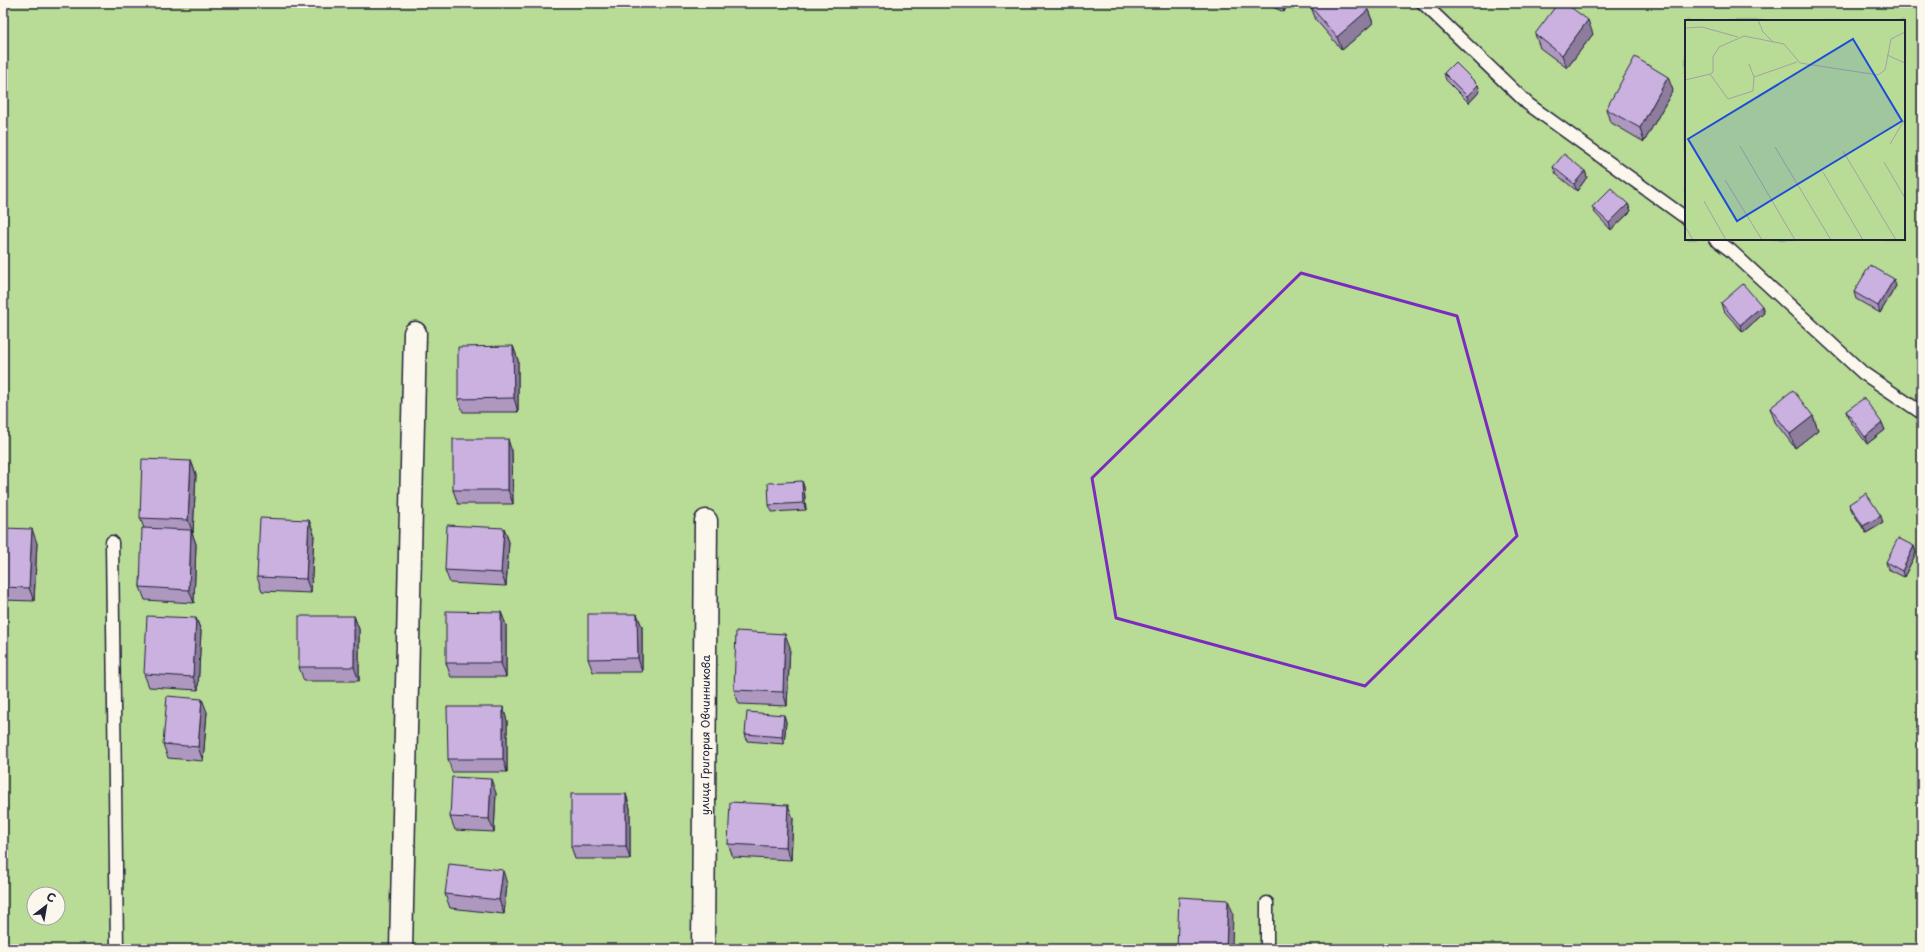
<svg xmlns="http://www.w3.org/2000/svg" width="1925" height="952" font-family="'Playpen Sans',sans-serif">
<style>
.green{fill:#b8db95;stroke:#6d7e68;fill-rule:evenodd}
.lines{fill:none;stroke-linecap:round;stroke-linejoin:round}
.lane-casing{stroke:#22223b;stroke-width:15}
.street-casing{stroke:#22223b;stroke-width:25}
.lane{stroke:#fbf7ec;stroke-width:12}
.street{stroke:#fbf7ec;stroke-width:22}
.wall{fill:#ae98c0;stroke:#22223b}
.shaded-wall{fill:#8d7c9c;stroke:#22223b}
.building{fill:#cab1df;stroke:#22223b}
.marked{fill:none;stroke:#7b2cbf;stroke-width:3;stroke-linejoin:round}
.labels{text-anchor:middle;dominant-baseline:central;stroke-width:3;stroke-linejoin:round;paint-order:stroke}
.street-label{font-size:11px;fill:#22223b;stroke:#fbf7ec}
.inset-road{fill:none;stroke:#a4a2a5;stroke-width:1}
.view{fill:#1d4ed8;fill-opacity:0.15;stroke:#1d4ed8;stroke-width:2}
.inset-edge{fill:none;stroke:#22223b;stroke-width:2}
</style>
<rect width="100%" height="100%" fill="#fbf7ec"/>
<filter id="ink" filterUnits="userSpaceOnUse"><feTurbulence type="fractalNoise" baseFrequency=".025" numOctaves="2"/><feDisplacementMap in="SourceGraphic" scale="8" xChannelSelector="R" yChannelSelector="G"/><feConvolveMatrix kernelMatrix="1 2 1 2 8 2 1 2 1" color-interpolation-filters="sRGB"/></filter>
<g filter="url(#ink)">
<path class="green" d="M3,3h1919v946h-1919zM1686,21h218v218h-218zM34,894h24v24h-24z"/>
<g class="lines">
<g class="lane-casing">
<g id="lane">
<polyline points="1423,3 1528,104 1686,218"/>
<polyline points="1715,239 1730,250 1863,373 1922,413"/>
<polyline points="112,542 117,949"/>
<polyline points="1267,949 1267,903"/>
</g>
</g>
<g class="street-casing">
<g id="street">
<polyline points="401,949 415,333"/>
<path id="s1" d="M703,949l3,-428"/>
</g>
</g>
<use href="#lane" class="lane"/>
<use href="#street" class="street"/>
</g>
<g class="wall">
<polygon points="1263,3 1288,3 1284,12"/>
<polygon points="1311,7 1368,10 1373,23 1342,50 1316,20"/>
<polygon points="1535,34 1593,34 1567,68 1540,48"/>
<polygon points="1444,73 1478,85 1480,91 1469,103 1446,80"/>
<polygon points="1673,90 1644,142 1610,122 1606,109"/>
<polygon points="1553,167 1585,171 1587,177 1577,191 1556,174"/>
<polygon points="1628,204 1631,211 1611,230 1595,213 1592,207"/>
<polygon points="1896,286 1880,313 1856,299 1854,292"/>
<polygon points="1721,303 1762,306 1764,313 1743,332 1723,310"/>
<polygon points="513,346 518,360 518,412 463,412 458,399"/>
<polygon points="1770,408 1813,416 1818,430 1795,448 1775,422"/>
<polygon points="1846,411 1882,423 1885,430 1867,444 1848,418"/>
<polygon points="512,452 513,504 458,504 453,490"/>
<polygon points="191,461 196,474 193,533 192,533 196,544 194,603 145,600 140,587 144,528 140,518"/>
<polygon points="802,481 804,487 806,510 772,512 769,505"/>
<polygon points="1849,504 1883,523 1866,533 1852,511"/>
<polygon points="309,520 314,534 311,593 262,591 257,577"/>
<polygon points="3,528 37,543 34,601 3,600"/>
<polygon points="504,528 509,542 506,586 450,583 445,570"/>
<polygon points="1914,546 1916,553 1904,577 1888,569 1886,562"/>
<polygon points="501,612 506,625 506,677 451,677 446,663"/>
<polygon points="637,614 642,627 642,672 593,672 588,659"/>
<polygon points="354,616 359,629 359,681 304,681 299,667"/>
<polygon points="196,618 201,631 198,690 149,687 144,674"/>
<polygon points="790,647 787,706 739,704 734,690"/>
<polygon points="503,707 507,721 507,772 452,772 448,759"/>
<polygon points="207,712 203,761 168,758 163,744"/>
<polygon points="784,715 786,722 784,744 747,741 745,734"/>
<polygon points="496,793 494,832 455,830 450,817"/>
<polygon points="626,794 630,808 630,859 575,859 571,846"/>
<polygon points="793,818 791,860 733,857 728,844"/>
<polygon points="507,884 504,914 450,908 445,894"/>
</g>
<g class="shaded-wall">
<polygon points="1281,3 1288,3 1284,12"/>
<polygon points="1368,10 1373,23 1342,50 1337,37"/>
<polygon points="1588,20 1593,34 1567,68 1562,55"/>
<polygon points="1668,77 1673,90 1644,142 1640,128"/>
<polygon points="1478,85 1480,91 1469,103 1467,96"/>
<polygon points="1585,171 1587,177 1577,191 1574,184"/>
<polygon points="1628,204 1631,211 1611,230 1609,223"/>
<polygon points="1894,279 1896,286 1880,313 1878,306"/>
<polygon points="1762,306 1764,313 1743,332 1740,325"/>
<polygon points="513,346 518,360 518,412 514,398"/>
<polygon points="1813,416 1818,430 1795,448 1790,434"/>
<polygon points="1882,423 1885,430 1867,444 1865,437"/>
<polygon points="508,439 512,452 513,504 508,490"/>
<polygon points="191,461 196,474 193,533 188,520"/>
<polygon points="802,481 804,487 806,510 803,503"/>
<polygon points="1881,516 1883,523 1866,533 1863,526"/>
<polygon points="309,520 314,534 311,593 306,579"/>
<polygon points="504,528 509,542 506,586 501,573"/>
<polygon points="32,529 37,543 34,601 29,588"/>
<polygon points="191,530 196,544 194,603 189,590"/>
<polygon points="1914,546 1916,553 1904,577 1902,571"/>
<polygon points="501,612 506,625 506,677 501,663"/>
<polygon points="637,614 642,627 642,672 638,658"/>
<polygon points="354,616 359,629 359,681 354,667"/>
<polygon points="196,618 201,631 198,690 193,677"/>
<polygon points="785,634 790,647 787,706 783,692"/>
<polygon points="202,699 207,712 203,761 198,747"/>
<polygon points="503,707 507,721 507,772 503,759"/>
<polygon points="784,715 786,722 784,744 782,737"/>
<polygon points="491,779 496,793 494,832 489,819"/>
<polygon points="626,794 630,808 630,859 626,846"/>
<polygon points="788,805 793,818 791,860 786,847"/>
<polygon points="503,870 507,884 504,914 499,900"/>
<polygon points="1228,900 1233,913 1232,949 1226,949"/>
</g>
<g class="building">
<polygon points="1315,3 1362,3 1368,10 1337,37 1311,7"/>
<polygon points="1558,3 1565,3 1588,20 1562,55 1535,34"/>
<polygon points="1635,57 1668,77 1640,128 1606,109"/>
<polygon points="1455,62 1478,85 1467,96 1444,73"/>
<polygon points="1564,154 1585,171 1574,184 1553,167"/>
<polygon points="1611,188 1628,204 1609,223 1592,207"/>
<polygon points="1870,265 1894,279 1878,306 1854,292"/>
<polygon points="1743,284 1762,306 1740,325 1721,303"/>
<polygon points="513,346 514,398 458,399 458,347"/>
<polygon points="1793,390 1813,416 1790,434 1770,408"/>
<polygon points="1864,398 1882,423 1865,437 1846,411"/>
<rect x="453" y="439" width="55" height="51"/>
<polygon points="142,459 191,461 188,520 140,518"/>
<polygon points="802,481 803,503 769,505 768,483"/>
<polygon points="1866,493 1881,516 1863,526 1849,504"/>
<polygon points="260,518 309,520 306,579 257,577"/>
<polygon points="447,525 504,528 501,573 445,570"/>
<polygon points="3,528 32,529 29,588 3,587"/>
<polygon points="142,528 191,530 189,590 140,587"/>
<polygon points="1898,538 1914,546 1902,571 1886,562"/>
<polygon points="446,611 501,612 501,663 446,663"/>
<polygon points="588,614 637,614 638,658 588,659"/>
<polygon points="147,616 196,618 193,677 144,674"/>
<rect x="299" y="616" width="55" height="51"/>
<polygon points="736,631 785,634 783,692 734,690"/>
<polygon points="167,696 202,699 198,747 163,744"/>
<polygon points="447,707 503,707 503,759 448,759"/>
<polygon points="747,712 784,715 782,737 745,734"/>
<polygon points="452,777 491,779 489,819 450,817"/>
<rect x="571" y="794" width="55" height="52"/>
<polygon points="730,802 788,805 786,847 728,844"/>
<polygon points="449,864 503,870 499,900 445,894"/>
<polygon points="1179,897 1228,900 1226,949 1177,949"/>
</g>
</g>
<path class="marked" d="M1301,273l156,43 60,220 -152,150 -249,-68 -24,-140z"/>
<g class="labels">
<g class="street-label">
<text stroke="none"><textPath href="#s1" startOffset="214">улица Григория Овчинникова</textPath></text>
</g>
</g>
<g transform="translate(1685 20)">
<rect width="220" height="220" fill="#fbf7ec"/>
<path d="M0,0h220v220h-220z" fill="#b8db95"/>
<path class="inset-road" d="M73,0l5,12 10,10M0,8l17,-1 36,10M202,35l18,8M25,54l3,-2v-15l6,-10 25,-11 40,8 16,19 78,12 7,-5 6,-31 14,-7M25,54l18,25 25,-8 1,-14 -5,-13M69,57l43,-15M0,60l25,-6M205,124l15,-25M55,126l55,94M90,127l56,93M158,131l53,89M199,142l21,36M138,152l40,68M40,160l37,60M19,181l22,39M0,206l8,14"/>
<path class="view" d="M168,19l49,82 -165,100 -49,-82z"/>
<rect width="220" height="220" class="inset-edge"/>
</g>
<rect width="1925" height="952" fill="none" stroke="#fbf7ec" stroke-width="16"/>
<rect x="8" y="8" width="1909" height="936" fill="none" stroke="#22223b" stroke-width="1.5" filter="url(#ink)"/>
<g transform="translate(46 906) rotate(31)"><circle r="19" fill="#fbf7ec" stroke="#a4a2a5"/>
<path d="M0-3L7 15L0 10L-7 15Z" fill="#22223b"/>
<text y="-6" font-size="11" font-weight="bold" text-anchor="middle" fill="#22223b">С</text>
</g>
</svg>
